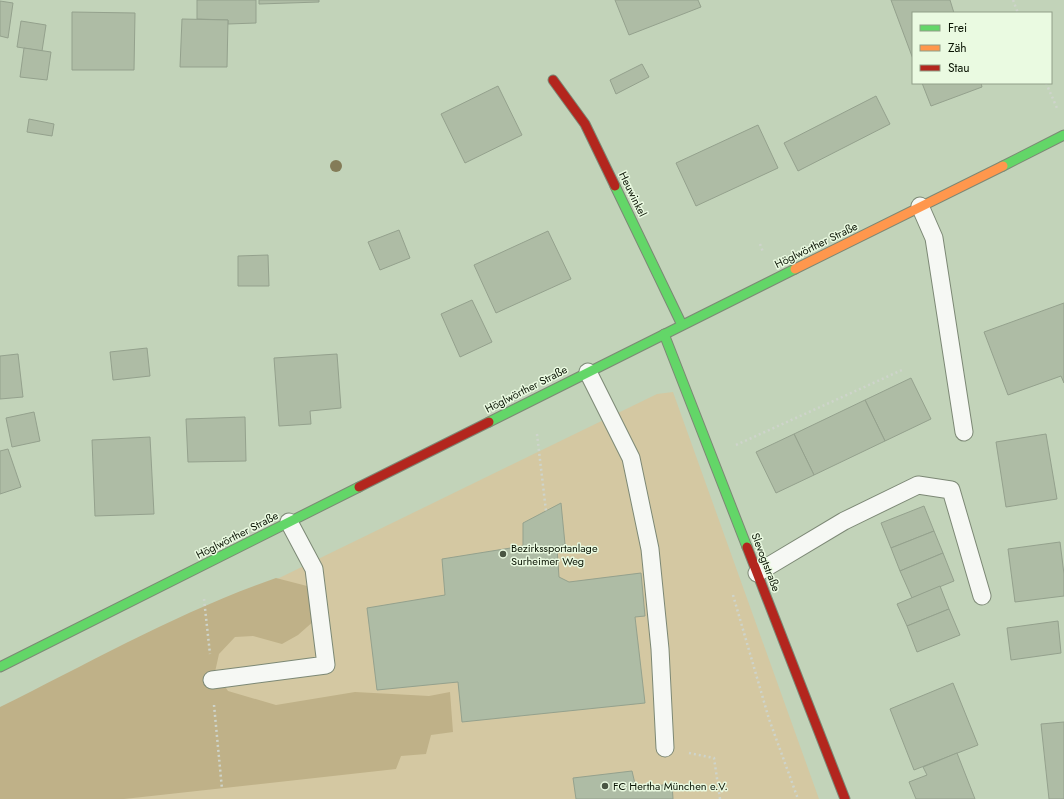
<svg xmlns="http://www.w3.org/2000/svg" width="1064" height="799" font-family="Jost,sans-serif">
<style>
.green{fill:#d4c8a2}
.forest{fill:#bfb188}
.building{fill:#aebca5;stroke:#94a18d}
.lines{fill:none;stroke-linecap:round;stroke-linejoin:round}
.lane-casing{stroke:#7c8875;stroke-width:19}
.fast-casing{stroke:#7c8875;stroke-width:11}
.slow-casing{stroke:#7c8875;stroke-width:11}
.jam-casing{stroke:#7c8875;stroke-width:11}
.path{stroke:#ced4cb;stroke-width:2.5;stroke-dasharray:2 3;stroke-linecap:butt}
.lane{stroke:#f6f8f4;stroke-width:17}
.fast{stroke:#63d668;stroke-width:9}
.slow{stroke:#ff974d;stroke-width:9}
.jam{stroke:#b3261e;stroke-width:9}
.tree{fill:#847c58}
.poi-dot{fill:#4a5643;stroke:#eafae1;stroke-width:1.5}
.labels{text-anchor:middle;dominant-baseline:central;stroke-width:3;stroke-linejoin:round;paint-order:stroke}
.street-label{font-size:11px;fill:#091303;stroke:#eafae1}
.poi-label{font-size:11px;fill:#091303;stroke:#eafae1;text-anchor:start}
</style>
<rect width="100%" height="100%" fill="#c2d3b9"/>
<polygon class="green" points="673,392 819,799 0,799 0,714 657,394"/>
<path class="forest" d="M276,578l31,8 8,34 -17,15 -16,9 -29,-8 -18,1 -16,17 -4,18 13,19 48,14 79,-13 74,4 21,-4 3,40 -22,3 -5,19 -25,2 -5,13 -272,30h-124v-92c91,-45 180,-96 276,-129z"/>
<g class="building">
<polygon points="197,0 256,0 256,23 228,24 228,20 197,19"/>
<polygon points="259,0 319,0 319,2 259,4"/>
<polygon points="615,0 698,0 701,7 629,35"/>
<polygon points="891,0 950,0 954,13 913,13 913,59"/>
<polygon points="0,1 13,3 8,38 0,36"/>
<polygon points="72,12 135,13 134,70 72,70"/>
<polygon points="182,19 228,20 227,67 180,67"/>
<polygon points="21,21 46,25 42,51 17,47"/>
<polygon points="24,48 51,52 47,80 20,77"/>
<polygon points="642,64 649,77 616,94 610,80"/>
<polygon points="922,83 981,83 982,87 931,106"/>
<polygon points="498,86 522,135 465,163 441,114"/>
<polygon points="876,96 890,124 798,171 784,143"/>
<polygon points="29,119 54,124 52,136 27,132"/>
<polygon points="758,125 778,168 696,206 676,163"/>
<polygon points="399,230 410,258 380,270 368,242"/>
<polygon points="548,231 571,279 496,313 474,265"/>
<polygon points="268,255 269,286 238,286 238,256"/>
<polygon points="472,300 492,342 460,357 441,314"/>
<polygon points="1064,303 1064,383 1061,376 1008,395 984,332"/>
<polygon points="147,348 150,376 113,380 110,352"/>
<polygon points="18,354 23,397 0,399 0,356"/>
<polygon points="337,354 341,408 310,411 311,424 279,426 274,358"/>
<polygon points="911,378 931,419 885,441 865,400"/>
<polygon points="865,400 885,441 814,475 794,434"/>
<polygon points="34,412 40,441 12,447 6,418"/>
<polygon points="245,417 246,461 188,462 186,419"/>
<polygon points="794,434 814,475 776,493 756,452"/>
<polygon points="1046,434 1057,499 1006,507 996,442"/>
<polygon points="150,437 154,514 95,516 92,440"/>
<polygon points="8,449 21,487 0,494 0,451"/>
<polygon points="561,503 565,544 557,548 559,577 569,582 641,573 645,616 635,617 645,703 462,722 458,682 377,690 367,608 445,595 442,559 523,546 523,523"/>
<polygon points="924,506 934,531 891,548 881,523"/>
<polygon points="934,531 943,553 900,571 891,548"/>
<polygon points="1060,542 1064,574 1064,596 1015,602 1008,549"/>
<polygon points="943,553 954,581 912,598 900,571"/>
<polygon points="940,586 949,609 907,626 897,604"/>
<polygon points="949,609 960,635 917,652 907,626"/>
<polygon points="1058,621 1061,653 1011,660 1007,628"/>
<polygon points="953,683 978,745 914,770 890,709"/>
<polygon points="1064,722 1064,799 1049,799 1041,724"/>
<polygon points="957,753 975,799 916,799 909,782 927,775 923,767"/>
<polygon points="632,771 636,788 672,784 673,799 576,799 573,778"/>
</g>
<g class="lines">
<g class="lane-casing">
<g id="lane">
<polyline points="920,206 934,238 964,432"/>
<polyline points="588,372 631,458 650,549 660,649 665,748"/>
<polyline points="757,573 844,521 918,485 951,490 982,596"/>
<polyline points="212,680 326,665 314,569 289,522"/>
</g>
</g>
<g class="fast-casing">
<g id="fast">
<polyline points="1003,166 1064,135"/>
<polyline points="615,186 682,325"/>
<polyline points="664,334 747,547"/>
<polyline points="489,422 795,269"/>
<polyline points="0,667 359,487"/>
</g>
</g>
<g class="slow-casing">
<polyline id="slow" points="795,269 1003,166"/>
</g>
<g class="jam-casing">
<g id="jam">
<polyline points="553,80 585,124 615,186"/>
<polyline points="359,487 489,422"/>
<polyline points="747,547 845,799"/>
</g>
</g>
<g class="path">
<polyline points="1013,0 1018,13"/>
<polyline points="1046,83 1057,108"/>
<polyline points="760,244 763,252"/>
<polyline points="537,434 546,511"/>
<polyline points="736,445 902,370"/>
<polyline points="733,595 769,719 798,799"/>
<polyline points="204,599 210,654"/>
<polyline points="214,705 222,789"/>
<polyline points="689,753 714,758 720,799"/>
</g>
<use href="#lane" class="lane"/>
<use href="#fast" class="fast"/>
<use href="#slow" class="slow"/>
<use href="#jam" class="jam"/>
</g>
<circle class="tree" cx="336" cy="166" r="6"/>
<g class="poi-dot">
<circle cx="503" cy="554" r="4"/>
<circle cx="605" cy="786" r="4"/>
</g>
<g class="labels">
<g class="street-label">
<text transform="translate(633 194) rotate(64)">Heuwinkel</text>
<text transform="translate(816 245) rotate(-26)">Höglwörther Straße</text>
<text transform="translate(526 389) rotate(-27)">Höglwörther Straße</text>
<text transform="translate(237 535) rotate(-27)">Höglwörther Straße</text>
<text transform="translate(766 562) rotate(69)">Slevogtstraße</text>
</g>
<g class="poi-label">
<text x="511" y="548">Bezirkssportanlage<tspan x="511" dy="13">Surheimer Weg</tspan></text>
<text x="613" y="786">FC Hertha München e.V.</text>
</g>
</g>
<rect x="912" y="12" width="140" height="72" fill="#eafae1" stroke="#909e88"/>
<rect x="920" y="25" width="20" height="6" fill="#63d668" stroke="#909e88"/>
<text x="948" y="32" font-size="12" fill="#091303">Frei</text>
<rect x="920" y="45" width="20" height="6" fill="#ff974d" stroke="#909e88"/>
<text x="948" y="52" font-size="12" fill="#091303">Zäh</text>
<rect x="920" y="65" width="20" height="6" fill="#b3261e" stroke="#909e88"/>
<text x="948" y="72" font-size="12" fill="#091303">Stau</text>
</svg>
